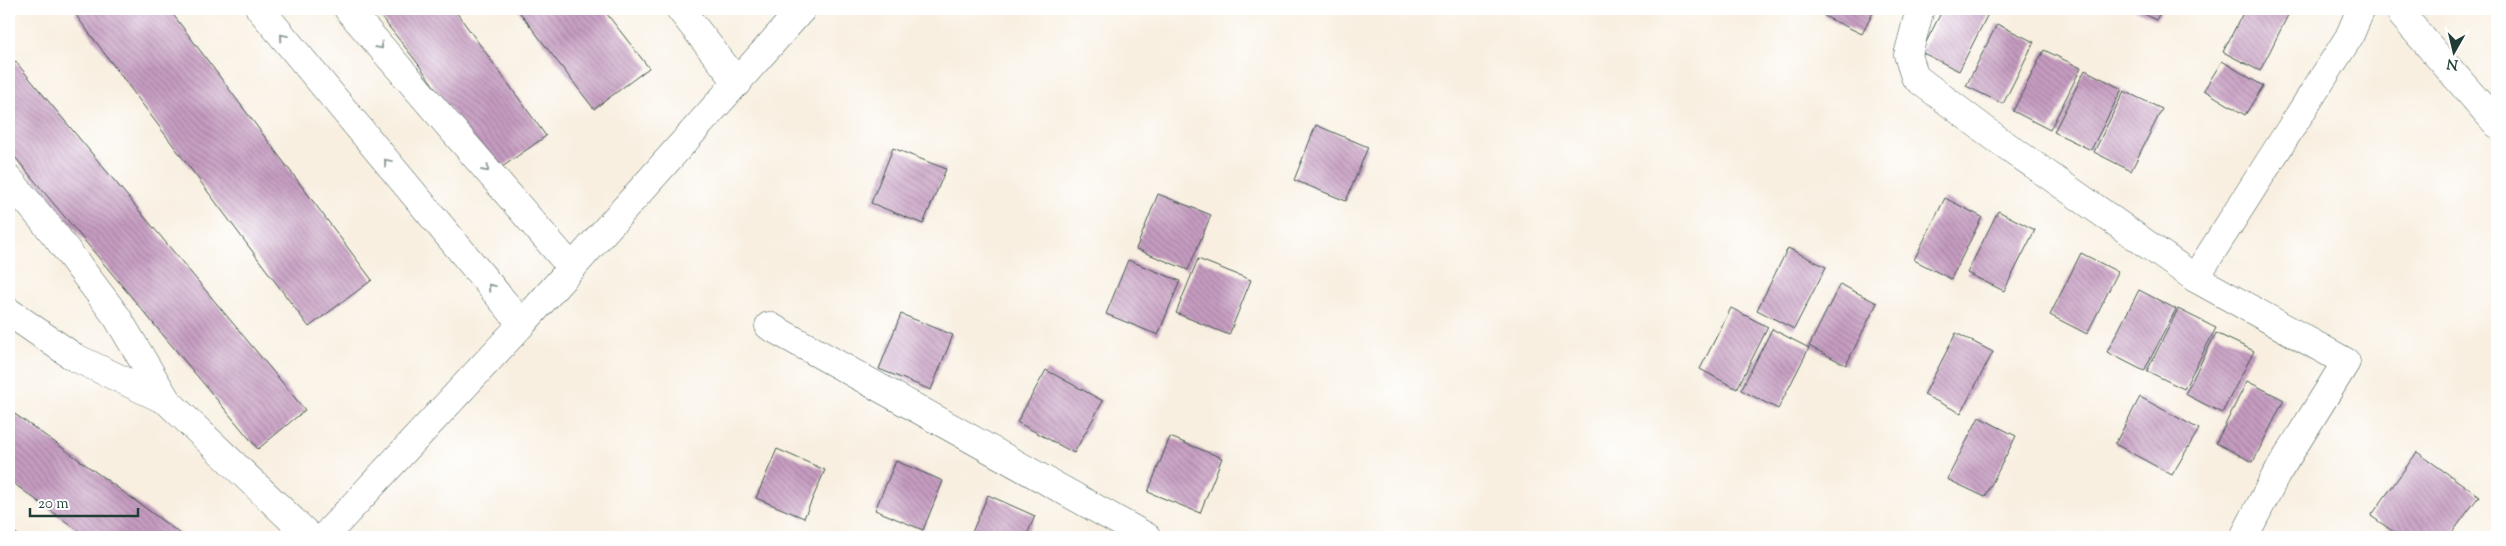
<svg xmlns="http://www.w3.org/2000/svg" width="2506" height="546" font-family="'Sorts Mill Goudy',serif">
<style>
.building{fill:url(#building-back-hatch)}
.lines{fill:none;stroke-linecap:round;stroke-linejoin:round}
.minor-casing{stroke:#40584e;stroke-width:29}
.minor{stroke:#fff;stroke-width:28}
.oneway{stroke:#8f9e9a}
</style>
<defs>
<pattern id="building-back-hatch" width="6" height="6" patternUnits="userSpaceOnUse" patternTransform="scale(1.25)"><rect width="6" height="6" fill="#c69cc1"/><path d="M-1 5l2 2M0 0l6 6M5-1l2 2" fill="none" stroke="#a0809e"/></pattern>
</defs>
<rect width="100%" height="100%" fill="#fff"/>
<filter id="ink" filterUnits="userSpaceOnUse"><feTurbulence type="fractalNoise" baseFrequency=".02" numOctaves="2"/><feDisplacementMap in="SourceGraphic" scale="10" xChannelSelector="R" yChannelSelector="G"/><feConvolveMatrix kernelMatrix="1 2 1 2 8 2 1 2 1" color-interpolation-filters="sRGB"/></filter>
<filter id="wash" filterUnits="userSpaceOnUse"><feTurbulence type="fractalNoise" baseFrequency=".0096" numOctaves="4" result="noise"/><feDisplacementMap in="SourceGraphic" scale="20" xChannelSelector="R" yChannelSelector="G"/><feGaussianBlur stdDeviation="1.12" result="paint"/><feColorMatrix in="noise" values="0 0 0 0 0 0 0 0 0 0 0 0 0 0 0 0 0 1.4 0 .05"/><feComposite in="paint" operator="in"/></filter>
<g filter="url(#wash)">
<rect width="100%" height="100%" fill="#f8efe0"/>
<g id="blocks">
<g class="building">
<polygon points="81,9 169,9 372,280 309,327 75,14"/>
<polygon points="375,9 454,9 546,136 495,172 416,61"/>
<polygon points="517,9 603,9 649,68 594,109"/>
<polygon points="1828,9 1875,9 1862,34 1824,16"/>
<polygon points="1943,9 1990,10 1959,71 1921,52"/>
<polygon points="2134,9 2162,9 2156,20"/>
<polygon points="2245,9 2291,9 2260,71 2223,52"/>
<polygon points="1997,24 2034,42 2003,104 1966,86"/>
<polygon points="2044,50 2081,68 2050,130 2013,111"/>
<polygon points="15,61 305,410 258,449 9,150 9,66"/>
<polygon points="2222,61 2263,86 2245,115 2204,90"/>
<polygon points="2085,70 2122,89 2091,150 2054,132"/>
<polygon points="2124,91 2162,109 2131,171 2094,152"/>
<polygon points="1316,125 1368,147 1346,201 1294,180"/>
<polygon points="893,148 946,169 923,224 871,203"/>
<polygon points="1158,194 1211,215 1188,270 1136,249"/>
<polygon points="1945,198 1982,217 1951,279 1914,260"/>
<polygon points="1998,211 2035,230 2004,291 1967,273"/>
<polygon points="1788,248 1826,267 1794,329 1757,310"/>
<polygon points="2081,253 2118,272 2087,334 2050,315"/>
<polygon points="1198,259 1251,280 1229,335 1176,313"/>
<polygon points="1128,260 1180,281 1158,335 1106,314"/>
<polygon points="1840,284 1877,303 1846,365 1809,346"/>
<polygon points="2139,290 2176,309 2144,371 2107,352"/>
<polygon points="1731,308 1768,327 1737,389 1700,369"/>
<polygon points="2178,309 2216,328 2184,389 2147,371"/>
<polygon points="901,314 953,335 931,390 879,369"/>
<polygon points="1772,329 1809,348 1778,409 1741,390"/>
<polygon points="1956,333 1993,352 1961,413 1924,395"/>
<polygon points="2216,333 2254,351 2222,413 2185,394"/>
<polygon points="1046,370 1103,401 1074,453 1017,422"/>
<polygon points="2247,381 2284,400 2253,462 2216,443"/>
<polygon points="2140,397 2199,429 2172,475 2115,444"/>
<polygon points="9,410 60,446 185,537 87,537 9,480"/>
<polygon points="1979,417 2016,436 1985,497 1947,479"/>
<polygon points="1170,437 1222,458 1200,513 1148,492"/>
<polygon points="777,449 825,470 804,518 756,498"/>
<polygon points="2417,452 2479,496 2449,537 2401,537 2371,516"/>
<polygon points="896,461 943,481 923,530 875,510"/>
<polygon points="988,495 1035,516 1026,537 970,537"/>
<polygon points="9,529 21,537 9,537"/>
</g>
</g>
</g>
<g filter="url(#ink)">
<use href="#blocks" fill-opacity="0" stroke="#40584e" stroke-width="1"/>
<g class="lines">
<g class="minor-casing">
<g id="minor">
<polyline points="260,9 522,324"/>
<polyline points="348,9 572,268"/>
<polyline points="680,9 738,83"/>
<polyline points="1920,9 1908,55 1915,77 1997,139 2195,278 2346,362 2276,475 2244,537"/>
<polyline points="2403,9 2402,15 2497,124"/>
<polyline points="9,179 56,236 117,317 167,401 310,537"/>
<polyline points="2195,278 2349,37 2361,9"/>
<polyline points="9,312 74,357 167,401"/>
<polyline points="769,326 1147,537"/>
<polyline points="324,537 522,324 802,9"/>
</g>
</g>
<use href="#minor" class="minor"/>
</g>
<defs><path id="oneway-chevron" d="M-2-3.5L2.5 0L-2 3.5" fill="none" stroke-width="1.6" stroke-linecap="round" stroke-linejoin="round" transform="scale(1.25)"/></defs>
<g class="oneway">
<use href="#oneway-chevron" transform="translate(283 37) rotate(-130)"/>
<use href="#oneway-chevron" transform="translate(380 46) rotate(49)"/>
<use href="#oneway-chevron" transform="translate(387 162) rotate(-130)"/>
<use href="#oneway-chevron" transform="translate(486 169) rotate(49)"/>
<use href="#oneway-chevron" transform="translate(491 287) rotate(-130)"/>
</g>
</g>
<rect width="2506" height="546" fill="none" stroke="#fff" stroke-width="30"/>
<g transform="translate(2454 52) rotate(188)" stroke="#ffffff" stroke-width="4" paint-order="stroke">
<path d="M0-4L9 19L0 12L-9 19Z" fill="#1f3d34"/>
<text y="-8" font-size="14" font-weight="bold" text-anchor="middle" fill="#1f3d34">N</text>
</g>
<path d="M30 508v8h108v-8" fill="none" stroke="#1f3d34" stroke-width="2.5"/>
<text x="38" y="508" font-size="15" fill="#1f3d34" stroke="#ffffff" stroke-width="4" paint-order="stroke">20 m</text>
</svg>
